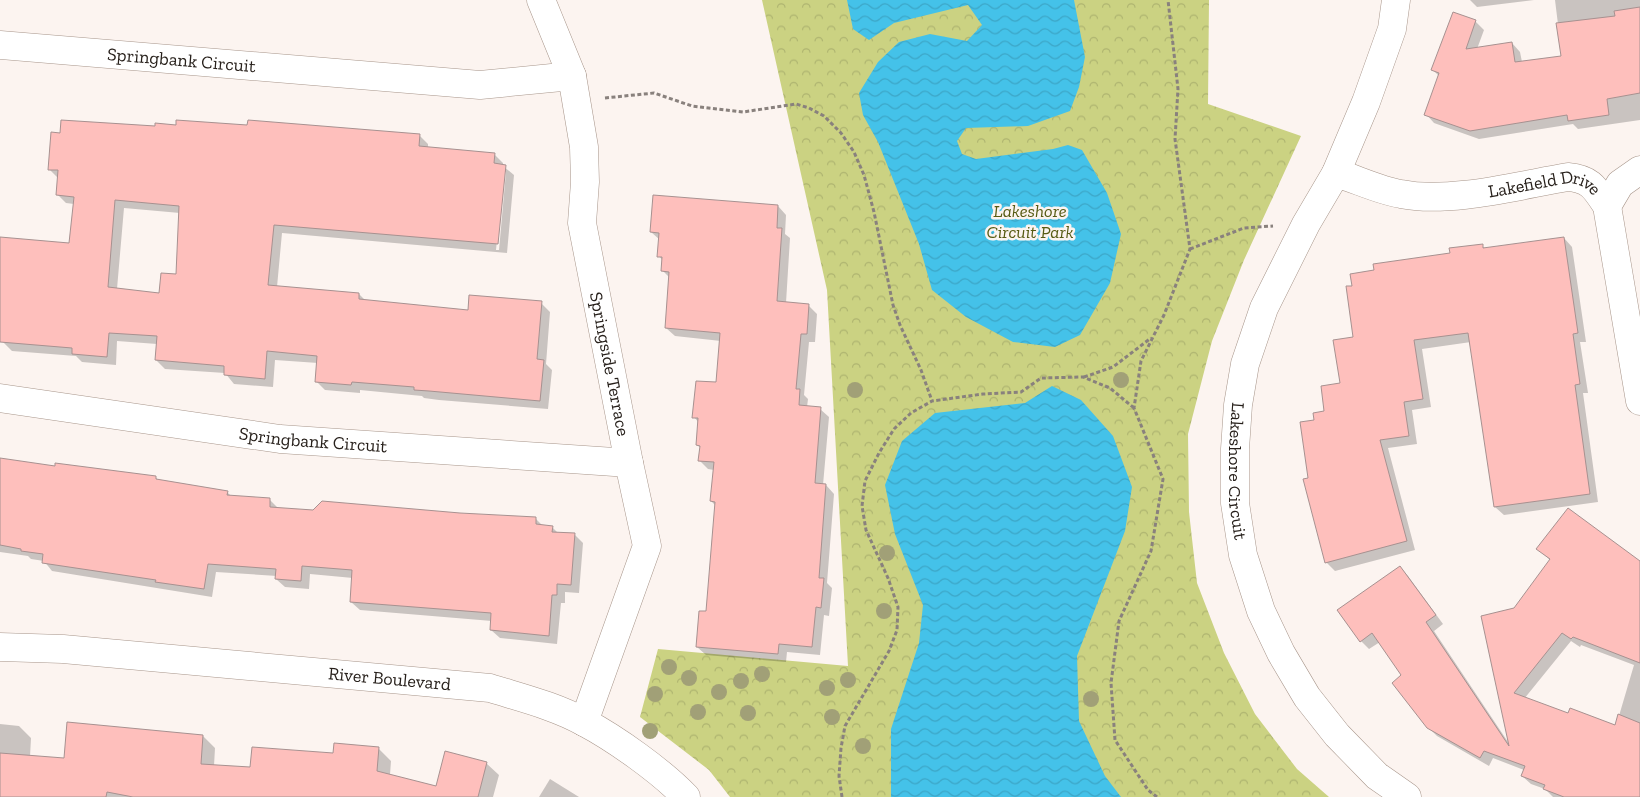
<svg xmlns="http://www.w3.org/2000/svg" width="1640" height="797" font-family="'Zilla Slab',serif">
<style>
.park{fill:url(#park-crowns)}
.water{fill:url(#water-waves)}
.shadow{fill:#0003;fill-rule:evenodd}
.building{fill:#febfbc;stroke:#a79190;fill-rule:evenodd}
.lines{fill:none;stroke-linecap:round;stroke-linejoin:round}
.minor-casing{stroke:#a8968b;stroke-width:29}
.path{stroke:#89817d;stroke-width:3;stroke-dasharray:4 2.5;stroke-linecap:butt}
.minor{stroke:#fff;stroke-width:28}
.tree{fill:#a1a077}
.labels{text-anchor:middle;dominant-baseline:central;stroke-width:5;stroke-linejoin:round;paint-order:stroke}
.street-label{font-size:18px;fill:#27201b;stroke:#fcf4f0}
.park-label{font-size:18px;font-style:italic;fill:#575b14;stroke:#fcf4f0}
</style>
<defs>
<pattern id="park-crowns" width="20" height="18" patternUnits="userSpaceOnUse" patternTransform="scale(1.25)"><rect width="20" height="18" fill="#cbd282"/><path d="M2 6a3 3 0 1 1 6 0M12 15a3 3 0 1 1 6 0" fill="none" stroke="#aeb470"/></pattern>
<pattern id="water-waves" width="16" height="10" patternUnits="userSpaceOnUse" patternTransform="scale(1.25)"><rect width="16" height="10" fill="#44c2e9"/><path d="M0 5q4-4 8 0t8 0" fill="none" stroke="#3ca6c7"/></pattern>
</defs>
<rect width="100%" height="100%" fill="#fcf4f0"/>
<polygon class="park" points="762,0 1209,0 1208,104 1301,136 1244,260 1212,341 1188,434 1189,512 1197,583 1224,653 1255,714 1297,769 1329,797 730,797 709,770 640,717 658,649 848,666 827,290"/>
<g class="water">
<polygon points="847,0 1074,0 1085,57 1079,87 1070,111 1028,126 966,128 957,141 962,154 976,159 1053,149 1068,145 1082,150 1107,193 1121,234 1110,283 1080,335 1055,347 1013,342 966,317 932,290 919,244 878,142 863,115 859,93 878,62 899,42 930,34 967,41 982,25 968,5 894,23 869,40 853,29"/>
<polygon points="1052,386 1081,400 1113,436 1132,487 1125,531 1077,656 1079,721 1105,776 1121,797 891,797 891,729 919,643 923,605 895,534 885,485 902,441 935,413 1025,403"/>
</g>
<g class="shadow">
<polygon points="1470,0 1534,0 1477,7"/>
<polygon points="1555,0 1640,0 1640,120 1578,129 1573,124 1479,139 1434,123 1426,114 1439,76 1433,70 1475,21 1484,30 1477,49 1512,43 1520,52 1522,62 1562,57"/>
<path d="M156,127l263,8 9,9v4l66,6 9,9v3l11,9 -7,78 -225,-20 -5,54 82,7 7,7 103,11 72,-9 9,9 -4,52 6,6 -4,39 -109,-9 -15,-2 -2,-2 -62,-6v3l-35,-3 -9,-9 2,-18 -43,-3 -2,27 -39,-3 -9,-11 -60,-4 -9,-9 1,-16 -40,-3 -1,24 -34,-3 -6,-6 -64,-5 -9,-9 -3,-6v-98l70,6 4,-40 -8,-1 -9,-9 1,-16 -9,-9 12,-35zM504,172h2l-7,78h-3zM124,208l56,5 -3,62 -17,19 -43,-5z"/>
<polygon points="778,206 786,215 785,234 790,238 786,303 808,305 817,314 815,342 809,342 804,395 808,399 807,407 820,409 829,417 823,485 826,485 834,494 827,583 832,588 829,616 824,615 820,655 787,652 786,662 706,655 697,647 707,613 716,506 711,501 714,470 708,469 700,461 701,448 697,445 699,423 694,417 717,384 721,341 675,336 666,328 670,278 663,271 663,261 659,256 660,240 651,232"/>
<polygon points="1564,238 1572,247 1586,342 1580,342 1588,393 1583,393 1598,502 1504,515 1495,507 1471,342 1422,349 1431,407 1412,410 1417,444 1388,448 1415,550 1335,571 1326,562 1310,479 1326,413 1341,384 1355,338 1353,287 1451,254 1482,246 1486,249"/>
<polygon points="0,459 56,467 156,478 159,481 227,492 232,497 269,499 278,508 313,512 460,515 536,519 543,526 552,527 559,534 575,535 583,543 579,593 565,592 565,603 561,603 557,644 500,638 491,630 492,621 360,610 351,602 353,578 310,574 309,589 285,587 276,579 277,576 216,572 212,597 52,571 44,561 31,559 28,556 0,552"/>
<path d="M1538,549l102,14v234h-87l-8,-8 -14,-5 -9,-8 2,-6 -31,-12 -4,8 -52,-30 -9,-9 -25,-52 -23,-33 -11,7 -8,-8 39,-74 8,9 35,48 -9,7 76,114 5,-136 36,-48zM1571,641l9,6 1,-2 53,20 -18,61 -47,-11 -45,-16z"/>
<polygon points="0,724 19,726 31,738 30,757 65,759 203,736 215,748 214,766 251,768 378,748 391,761 390,775 437,787 486,763 499,775 493,797 0,797"/>
<polygon points="550,779 579,797 539,797"/>
</g>
<g class="building">
<polygon points="1640,7 1640,93 1607,99 1609,115 1568,121 1567,115 1470,131 1424,115 1439,73 1431,70 1453,12 1476,20 1466,49 1512,42 1515,62 1561,56 1556,23 1615,16 1614,11"/>
<path d="M61,120l94,6v-3l21,2v-5l71,5 1,-5 172,14 -1,12 76,7 -1,10 12,2 -8,79 -224,-19 -6,60 91,8v6l109,11 1,-15 73,6 -5,58 7,1 -4,41 -111,-10 -15,-1v-3l-62,-5 -1,3 -36,-3 2,-26 -50,-5 -2,28 -41,-4v-9l-69,-6 2,-24 -48,-3 -2,24 -35,-3v-6l-72,-6v-105l69,6 5,-46 -18,-2 2,-25h-10l3,-38 9,1zM115,200l64,6 -3,68 -15,-1 -2,20 -51,-6z"/>
<polygon points="653,195 778,205 777,228 782,228 777,301 809,304 807,334 801,334 796,389 800,389 799,405 821,407 815,483 826,484 819,578 824,578 821,608 816,607 812,647 779,644 778,654 696,647 699,611 706,611 715,502 710,501 714,462 698,461 700,446 696,445 698,418 692,418 696,381 716,382 720,333 665,328 669,272 661,271 662,257 657,257 659,233 650,232"/>
<polygon points="1564,237 1578,333 1573,334 1580,384 1575,385 1590,494 1494,507 1468,333 1414,340 1423,399 1404,402 1409,436 1380,440 1407,541 1325,563 1303,479 1308,478 1300,422 1314,420 1313,413 1324,411 1321,386 1340,383 1333,340 1353,337 1346,286 1352,286 1350,274 1374,270 1373,264 1450,253 1449,248 1483,244 1483,248"/>
<polygon points="0,458 55,466 55,463 156,476 156,479 228,491 227,495 270,498 270,507 313,510 322,501 460,513 536,517 536,524 553,526 552,532 575,533 571,585 557,584 557,595 552,595 549,636 490,630 491,613 350,602 352,570 302,566 301,581 275,579 276,569 208,564 204,589 155,582 156,580 42,563 43,554 21,551 21,549 0,545"/>
<polygon points="1568,508 1640,561 1640,663 1573,637 1571,639 1562,633 1514,693 1568,713 1570,708 1615,725 1618,714 1640,723 1640,797 1564,797 1543,789 1545,785 1521,776 1525,766 1484,751 1480,758 1427,728 1392,683 1401,675 1372,633 1360,642 1337,610 1400,566 1436,615 1426,622 1509,746 1481,616 1514,608 1550,559 1536,549"/>
<polygon points="67,722 203,735 201,764 250,767 252,747 333,753 334,743 379,747 377,771 436,786 445,751 487,762 478,797 133,797 107,792 106,797 0,797 0,753 64,758"/>
</g>
<g class="lines">
<g class="minor-casing">
<g id="minor">
<path id="s1" d="M541,0l31,76 12,71 1,35 -3,41 47,240 18,83 -63,176"/>
<path id="s2" d="M1396,0l-4,29 -26,73 -30,71 -30,51 -42,84 -19,56 -7,41 -3,44v54l8,52 18,56 20,42 26,44 30,38 40,41 30,21"/>
<path id="s3" d="M0,45l480,40 92,-9"/>
<path id="s4" d="M1336,173c20,6 45,18 65,21 48,10 119,-9 167,-17 23,2 27,11 39,29l33,195"/>
<polyline points="1607,206 1620,184 1640,170"/>
<path id="s5" d="M0,398l280,41 349,24"/>
<path id="s6" d="M0,647l63,2 427,39c32,10 65,18 94,34 32,17 77,49 102,75"/>
</g>
</g>
<g class="path">
<polyline points="605,98 654,93 692,106 743,112 796,104 809,108 824,116 841,133 854,152 864,175 874,212 893,305 900,325 921,370 932,401"/>
<polyline points="1190,249 1244,228 1273,226"/>
<polyline points="1084,377 1113,367 1151,338"/>
<polyline points="842,797 839,776 841,748 845,726 889,651 897,630 898,607 888,578 866,530 862,506 865,481 879,453 894,429 911,413 932,401 983,394 1021,392 1041,378 1083,377 1110,388 1134,408"/>
<polyline points="1157,797 1148,790 1115,740 1111,683 1119,621 1151,551 1163,479 1134,408 1141,361 1164,315 1190,249 1175,139 1178,89 1168,0"/>
</g>
<use href="#minor" class="minor"/>
</g>
<g class="tree">
<circle cx="1121" cy="380" r="8"/>
<circle cx="855" cy="390" r="8"/>
<circle cx="887" cy="553" r="8"/>
<circle cx="884" cy="611" r="8"/>
<circle cx="669" cy="667" r="8"/>
<circle cx="762" cy="674" r="8"/>
<circle cx="689" cy="678" r="8"/>
<circle cx="848" cy="680" r="8"/>
<circle cx="741" cy="681" r="8"/>
<circle cx="827" cy="688" r="8"/>
<circle cx="719" cy="692" r="8"/>
<circle cx="655" cy="694" r="8"/>
<circle cx="1091" cy="699" r="8"/>
<circle cx="698" cy="712" r="8"/>
<circle cx="748" cy="713" r="8"/>
<circle cx="832" cy="717" r="8"/>
<circle cx="650" cy="731" r="8"/>
<circle cx="863" cy="746" r="8"/>
</g>
<g class="labels">
<g class="street-label">
<text stroke="none"><textPath href="#s3" startOffset="182">Springbank Circuit</textPath></text>
<text stroke="none"><textPath href="#s4" startOffset="214">Lakefield Drive</textPath></text>
<text stroke="none"><textPath href="#s1" startOffset="374">Springside Terrace</textPath></text>
<text stroke="none"><textPath href="#s5" startOffset="316">Springbank Circuit</textPath></text>
<text stroke="none"><textPath href="#s2" startOffset="504">Lakeshore Circuit</textPath></text>
<text stroke="none"><textPath href="#s6" startOffset="391">River Boulevard</textPath></text>
</g>
<g class="park-label">
<text x="1030" y="211">Lakeshore<tspan x="1030" dy="21">Circuit Park</tspan></text>
</g>
</g>
</svg>
